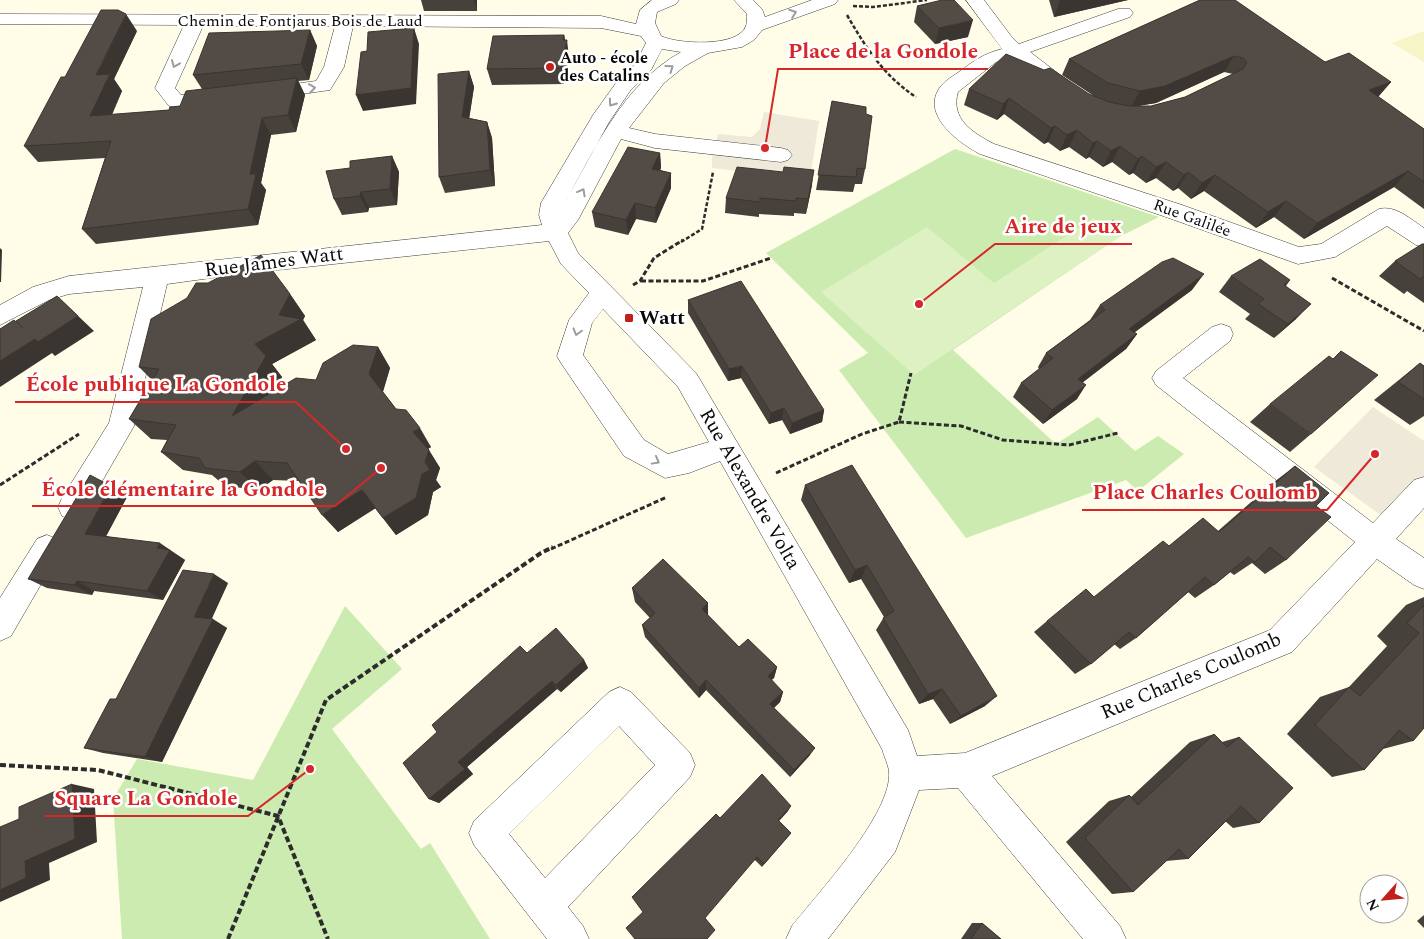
<svg xmlns="http://www.w3.org/2000/svg" width="1424" height="939" font-family="Spectral,serif">
<style>
.farmland{fill:#f6f5c7}
.green{fill:#cbebb0}
.pitch{fill:#def1c2}
.plaza{fill:#eee9d8}
.lines{fill:none;stroke-linecap:round;stroke-linejoin:round}
.minor-casing{stroke:#3d3d3d;stroke-width:1}
.path-far2{stroke:#2c2c2c;stroke-width:2.5;stroke-dasharray:4 2;stroke-linecap:butt}
.path-far1{stroke:#2c2c2c;stroke-width:3;stroke-dasharray:5 2.5;stroke-linecap:butt}
.path{stroke:#2c2c2c;stroke-width:4;stroke-dasharray:6 3;stroke-linecap:butt}
.minor{fill:#fff;fill-rule:evenodd}
.wall{fill:#47413c;fill-rule:evenodd}
.shaded-wall{fill:#3a3531}
.building{fill:#534c46;stroke:#3a3531}
.oneway{stroke:#9d9d9d}
.poi-dot{fill:#c11f1c;stroke:#fff;stroke-width:2}
.labels{text-anchor:middle;dominant-baseline:central;stroke-width:5;stroke-linejoin:round;paint-order:stroke}
.far-street-label{font-size:16px;fill:#0a0a0a;stroke:#fff}
.far-poi-label{font-size:16px;font-weight:bold;fill:#0a0a0a;stroke:#fff;text-anchor:start}
.street-label{font-size:20px;fill:#0a0a0a;stroke:#fff}
.poi-label{font-size:20px;font-weight:bold;fill:#0a0a0a;stroke:#fff;text-anchor:start}
.leader{fill:none;stroke:#d62828;stroke-width:2}
.callout-dot{fill:#d62828;stroke:#fff;stroke-width:2}
.callout-label{font-size:21px;text-anchor:middle;font-weight:bold;fill:#d62828;stroke:#fff;stroke-width:5;stroke-linejoin:round;paint-order:stroke}
</style>
<rect width="100%" height="100%" fill="#fffce8"/>
<polygon class="farmland" points="1424,31 1424,62 1392,43"/>
<g class="green">
<polygon points="955,149 1159,217 1119,237 953,350 1056,444 1098,417 1135,451 1158,436 1184,454 1138,491 1126,480 966,538 839,370 868,353 766,253"/>
<polygon points="345,606 402,669 332,729 421,849 430,843 490,939 122,939 113,799 137,759 253,780"/>
</g>
<polygon class="pitch" points="1094,218 1119,237 914,375 821,292 927,227 994,283"/>
<g class="plaza">
<polygon points="764,112 819,121 810,179 712,168 712,158 718,134 752,137 760,129"/>
<polygon points="1373,407 1424,441 1424,489 1393,524 1314,467"/>
</g>
<g class="lines">
<g class="minor-casing">
<g id="minor">
<path d="M652,0h27l-3,4 -19,8 -2,11 6,13c16,8 77,12 85,-10 1,-3 1,-9 1,-12l-13,-14h19l9,9 3,8 47,-17h26l-3,4 -73,26 -8,10 -12,7 -34,6 -23,13 -21,17 -35,45 26,6 126,14 7,2 4,5 -4,5 -7,2 -126,-14 -34,-9 -43,81 -10,13 10,20 118,120 212,357 9,26 48,-3 305,-123 85,-88 -199,-157 -4,-7 4,-7 56,-44 9,-3 9,3 3,7 -3,7 -47,37 190,145 41,-43 10,-3v31l-28,31 28,19v31l-10,-4 -37,-26 -85,93 -300,124 128,150 6,13h-43l-125,-151 -39,2 -24,62 -67,87h-42l6,-13c26,-33 101,-113 97,-155 -1,-7 -5,-15 -7,-22l-162,-288 -31,12 -24,5 -41,-22 -63,-93 -4,-7 12,-36 20,-27 -28,-29 -12,-23 -309,33 -73,10 -33,142 -52,90 -10,4 -10,-4 -4,-9 4,-9 47,-75 34,-136 -74,7 -20,6 -49,25v-20l33,-18 36,-11 473,-51 -3,-10 2,-12 52,-88 23,-32 20,-20 10,-20 -5,-7 -40,-8 -248,-2 -9,41 -14,23 -65,9 -7,-2 -3,-4 3,-4 58,-8 8,-14 11,-41h-132l-28,62 6,7 39,-3 7,2 3,4 -3,4 -7,2 -44,4 -7,-2 -14,-18 29,-63 -184,-1v-10l601,2 35,8 4,-14zM662,49l19,3c-59,33 -88,100 -119,156l47,-86 21,-31 21,-21zM603,309l75,78 31,55 -41,12 -24,-14 -61,-85 9,-32z"/>
<path d="M966,0h18l27,36 8,8 99,-35h12l3,4 -3,4 -100,35 46,35 3,4 -3,4 -7,2 -7,-2 -49,-37 -17,4 -38,30c-8,27 15,41 36,52l188,61 117,42 22,-3 58,-35c17,-4 31,10 45,19v19l-8,-2 -29,-19 -52,31 -37,7 -132,-47 -186,-63c-21,-11 -61,-40 -39,-68 5,-6 12,-10 18,-14 16,-12 24,-18 43,-23z"/>
<polygon points="47,535 57,539 62,548 11,636 0,641 0,598 37,539"/>
<path d="M620,687l11,5 59,61 5,12 -5,12 -122,130 15,19 6,13h-42l-73,-94 -5,-12 5,-12 135,-129zM619,726l36,39 -110,113 -36,-44z"/>
</g>
</g>
<g class="path-far2">
<polyline points="853,6 873,7 927,0"/>
<path d="M847,15c19,33 37,61 69,82"/>
<polyline points="1106,227 1115,220"/>
<polyline points="681,242 702,229 713,172"/>
</g>
<g class="path-far1">
<polyline points="1332,278 1424,331"/>
<polyline points="641,281 703,281 771,258"/>
<polyline points="633,285 640,281 654,258 683,240"/>
<polyline points="899,422 961,426 1003,440 1069,445 1118,433"/>
<polyline points="776,473 862,434 899,422 911,373"/>
<polyline points="0,485 79,434"/>
<polyline points="551,549 667,497"/>
</g>
<g class="path">
<polyline points="0,765 98,770 278,816 328,939"/>
<polyline points="228,939 326,700 541,553 553,547"/>
</g>
<use href="#minor" class="minor"/>
</g>
<g class="wall">
<polygon points="421,0 477,0 477,11 424,11"/>
<polygon points="1049,0 1128,0 1054,17"/>
<path d="M1200,0l125,62 66,20 -13,15 46,32v80l-30,-22 -90,52 -30,-22 -18,11 -52,-37 -13,8 -13,-11 -5,3 -17,-13 -10,5 -13,-10 -4,2 -17,-13 -9,5 -14,-10 -3,2 -17,-12 -9,4 -12,-9 -4,2 -40,-30 -7,6 -33,-15 5,-16 125,7 -32,-21 7,-16zM1224,72l9,2 -48,23 -34,9h-13l18,-3z"/>
<polygon points="917,6 968,37 935,44 914,22"/>
<polygon points="310,30 317,46 309,80 298,81 305,95 296,132 271,135 261,183 266,190 258,225 96,244 82,229 105,158 38,162 24,146 137,31 114,79 122,91 112,115 169,110 180,106 202,89 193,75"/>
<polygon points="564,35 569,57 564,84 492,85 487,69"/>
<polygon points="469,71 474,87 469,118 487,122 492,138 495,186 445,193 439,177"/>
<polygon points="832,101 865,169 862,184 855,184 853,192 816,190"/>
<polygon points="660,153 661,168 660,170 671,173 671,188 656,223 636,219 628,235 595,227 592,212"/>
<polygon points="392,156 399,172 397,205 369,208 368,212 342,215 334,199 350,168"/>
<polygon points="812,185 806,214 794,213 794,216 759,214 759,217 725,213 726,198"/>
<polygon points="1424,244 1424,303 1407,291 1404,294 1379,276 1395,261"/>
<polygon points="1231,276 1290,280 1286,286 1296,319 1274,338 1245,319 1250,314 1219,292"/>
<polygon points="1192,290 1134,332 1137,334 1126,349 1083,382 1077,399 1043,424 1013,397 1021,383 1039,369 1038,367 1046,353 1090,320 1100,305"/>
<polygon points="290,294 305,316 303,320 316,340 272,364 282,377 274,391 316,380 378,347 390,368 383,392 396,409 431,447 428,449 440,468 436,480 441,487 433,492 428,515 396,535 375,508 338,532 299,481 273,480 259,490 225,486 212,475 183,470 161,452 167,440 151,439 129,419 152,380 139,367"/>
<polygon points="688,300 824,410 822,422 790,434 782,420 769,424 741,378 728,381 688,313"/>
<polygon points="1420,363 1424,366 1424,416 1410,425 1374,400"/>
<polygon points="1270,404 1311,434 1290,452 1250,422"/>
<polygon points="1295,466 1316,506 1286,560 1265,574 1252,563 1234,575 1230,572 1214,585 1195,598 1188,592 1136,638 1120,649 1114,644 1091,664 1075,674 1034,632 1047,621 1094,597 1169,546 1218,531 1274,482"/>
<polygon points="805,485 985,706 950,724 933,699 919,704 876,630 884,617 861,579 849,583 801,500"/>
<polygon points="127,497 106,536 169,550 185,560 163,600 94,591 92,595 47,588 28,579"/>
<polygon points="228,583 211,619 227,628 162,762 103,753 84,748 116,699"/>
<polygon points="632,588 708,603 708,616 739,647 777,667 774,678 771,680 783,692 780,702 774,708 810,755 790,777 706,690 699,698 645,637 642,625 650,618 635,602"/>
<polygon points="1424,597 1424,728 1413,741 1383,749 1364,770 1332,777 1287,734 1320,697 1349,687 1387,646 1377,636 1406,605"/>
<polygon points="527,653 584,660 588,668 561,692 557,689 467,767 473,774 439,803 429,799"/>
<polygon points="1214,734 1222,742 1239,737 1259,823 1233,828 1225,821 1188,859 1166,861 1133,892 1112,894 1066,842 1109,801 1129,795 1131,797 1190,742"/>
<polygon points="788,811 779,821 791,833 762,867 755,860 643,912 720,818"/>
<polygon points="1424,915 1424,928 1417,921"/>
<polygon points="972,923 982,923 1001,939 961,939"/>
</g>
<g class="shaded-wall">
<polygon points="474,0 477,0 477,11"/>
<polygon points="1060,0 1128,0 1054,17"/>
<polygon points="126,14 137,31 114,79 122,91 103,133 90,116 96,75"/>
<polygon points="973,20 968,37 935,44 939,28"/>
<polygon points="414,28 419,44 416,104 363,111 356,95"/>
<polygon points="310,30 317,46 309,80 301,64"/>
<polygon points="564,35 566,45 567,40 569,57 564,84 561,68"/>
<polygon points="1234,56 1224,72 1156,103 1131,107 1140,91"/>
<polygon points="469,71 474,87 467,133 462,117"/>
<polygon points="297,78 305,95 296,132 288,115"/>
<polygon points="1391,82 1377,98 1369,90"/>
<polygon points="1009,98 1004,114 997,120 1003,104"/>
<polygon points="262,118 271,135 261,183 266,190 258,225 248,209 250,174"/>
<polygon points="487,122 492,138 495,186 490,170"/>
<polygon points="1055,126 1048,142 1044,144 1051,128"/>
<polygon points="1077,130 1069,147 1060,151 1067,135"/>
<polygon points="1097,141 1089,157 1086,159 1093,143"/>
<polygon points="1120,146 1112,162 1103,167 1111,151"/>
<polygon points="660,153 661,168 653,184 652,169"/>
<polygon points="392,156 399,172 397,205 390,189"/>
<polygon points="1142,156 1133,173 1129,175 1138,159"/>
<polygon points="1166,162 1156,178 1146,183 1156,167"/>
<polygon points="814,170 812,185 806,214 808,199"/>
<polygon points="1408,171 1394,187 1304,239 1317,223"/>
<polygon points="1188,172 1178,188 1173,191 1184,175"/>
<polygon points="671,173 671,188 656,223 655,208"/>
<polygon points="1215,175 1204,191 1191,199 1202,183"/>
<polygon points="361,192 369,208 368,212 360,196"/>
<polygon points="1286,201 1274,217 1256,228 1268,212"/>
<polygon points="635,203 636,219 628,235 626,220"/>
<polygon points="0,248 2,250 1,282 0,282"/>
<polygon points="1204,274 1192,290 1119,344 1129,329"/>
<polygon points="290,294 305,316 303,320 316,340 272,364 282,377 250,435 232,416 255,344 279,315"/>
<polygon points="57,296 94,331 55,356 52,353 0,387 0,361"/>
<polygon points="1311,304 1296,319 1274,338 1288,324"/>
<polygon points="1137,334 1126,349 1069,393 1078,379"/>
<polygon points="378,347 390,368 382,394 369,374"/>
<polygon points="742,366 741,378 728,381 729,369"/>
<polygon points="1086,385 1077,399 1043,424 1052,410"/>
<polygon points="784,408 782,420 769,424 771,413"/>
<polygon points="824,410 822,422 790,434 792,423"/>
<polygon points="420,428 431,447 424,451 413,432"/>
<polygon points="429,450 440,468 436,480 441,487 433,492 428,515 396,535 383,518 425,462"/>
<polygon points="255,461 273,480 259,490 240,472"/>
<polygon points="111,486 127,497 102,544 85,534"/>
<polygon points="362,490 376,508 338,532 322,515"/>
<polygon points="160,543 185,560 163,600 147,591 157,548"/>
<polygon points="867,565 861,579 849,583 855,570"/>
<polygon points="214,574 228,583 209,625 194,617"/>
<polygon points="77,581 94,591 92,595 75,585"/>
<polygon points="708,603 708,616 702,609"/>
<polygon points="213,619 227,628 162,762 145,757"/>
<polygon points="584,660 588,668 561,692 556,685"/>
<polygon points="777,667 774,678 765,686 768,676"/>
<polygon points="706,680 706,690 699,698 699,688"/>
<polygon points="552,681 557,689 467,767 473,774 439,803 429,799 458,762"/>
<polygon points="942,689 933,699 919,704 928,694"/>
<polygon points="783,692 780,702 768,713 770,704"/>
<polygon points="997,696 985,706 950,724 961,716"/>
<polygon points="815,748 810,755 790,777 794,770"/>
<polygon points="72,784 94,789 97,842 49,863 50,880 0,902 0,890 25,861"/>
<polygon points="791,806 788,811 775,825 778,820"/>
</g>
<g class="building">
<polygon points="942,0 954,0 973,20 939,28 917,6"/>
<polygon points="1200,0 1235,0 1325,62 1349,53 1391,82 1369,90 1424,129 1424,182 1408,171 1317,223 1286,201 1268,212 1215,175 1202,183 1188,172 1184,175 1166,162 1156,167 1142,156 1138,159 1120,146 1111,151 1097,141 1093,143 1077,130 1067,135 1055,126 1051,128 1009,98 1003,104 969,89 1006,54 1044,70 1050,68 1089,94 1109,102 1129,106 1151,106 1185,97 1243,69 1247,62 1243,58 1234,56 1165,86 1140,91 1108,83 1069,59"/>
<polygon points="101,10 118,10 126,14 96,75 110,74 90,116 169,110 170,107 180,106 186,91 297,78 288,115 262,118 250,174 256,174 248,209 82,229 111,141 24,146 61,77 65,77"/>
<polygon points="414,28 411,88 356,95 361,52 367,51 368,32"/>
<polygon points="310,30 301,64 193,75 209,33"/>
<polygon points="564,35 563,40 567,40 561,68 487,69 493,36"/>
<polygon points="469,71 462,117 487,122 490,170 439,177 438,74"/>
<polygon points="832,101 866,107 866,114 872,116 865,169 857,168 856,177 818,175"/>
<polygon points="628,147 660,153 652,169 671,173 655,208 635,203 626,220 592,212"/>
<polygon points="392,156 390,189 361,192 360,196 334,199 326,171 350,168 350,161"/>
<polygon points="737,167 783,172 784,167 814,170 808,199 796,198 796,201 760,198 760,202 726,198"/>
<polygon points="1422,244 1424,244 1424,276 1420,279 1395,261"/>
<polygon points="261,255 290,294 279,315 301,319 255,344 266,356 232,416 296,378 316,380 323,363 353,345 378,347 369,374 396,409 406,410 420,428 413,432 429,450 425,462 430,470 422,474 416,498 383,518 362,490 322,515 287,463 255,461 240,472 205,468 199,458 161,452 176,425 129,419 159,369 139,367 151,319 187,298 196,283 208,283 225,274 231,274 233,270"/>
<polygon points="1173,258 1204,274 1129,329 1137,334 1078,379 1086,385 1052,410 1021,383 1053,358 1046,353 1105,310 1100,305 1162,262"/>
<polygon points="1260,259 1290,280 1284,285 1311,304 1288,324 1258,304 1264,299 1231,276"/>
<polygon points="741,281 824,410 792,423 784,408 771,413 742,366 729,369 688,300"/>
<polygon points="57,296 78,316 38,342 35,339 0,361 0,329 14,320 23,328 16,321"/>
<polygon points="1341,351 1378,375 1311,434 1270,404 1329,356 1333,359"/>
<polygon points="1420,363 1424,366 1424,399 1398,382"/>
<polygon points="852,465 997,696 961,716 942,689 928,694 883,618 894,611 867,565 855,570 805,485"/>
<polygon points="1295,466 1329,493 1316,506 1331,517 1286,560 1270,547 1255,562 1248,557 1214,585 1205,577 1136,638 1129,632 1091,664 1047,621 1086,589 1094,597 1163,541 1169,546 1203,518 1219,532"/>
<polygon points="90,475 111,486 85,534 160,543 157,548 170,550 147,591 77,581 75,585 28,579"/>
<polygon points="663,559 708,603 702,609 739,647 748,639 777,667 768,676 783,692 770,704 815,748 794,770 706,680 699,688 642,625 655,613 632,588"/>
<polygon points="183,570 214,574 194,617 213,619 145,757 84,748 110,699 116,699"/>
<polygon points="1424,605 1424,728 1413,741 1399,730 1364,770 1315,725 1349,687 1360,696 1419,633 1407,623"/>
<polygon points="556,628 584,660 556,685 552,681 458,762 465,769 429,799 403,763 437,732 432,725 520,646 527,653"/>
<polygon points="1214,734 1227,747 1239,737 1293,788 1259,823 1241,806 1188,859 1179,849 1133,892 1085,838 1129,795 1138,805"/>
<polygon points="762,774 791,806 778,820 791,833 764,864 757,857 705,918 715,930 707,939 635,939 626,928 643,912 632,897 716,814 720,818"/>
<polygon points="72,784 75,839 25,861 26,878 0,890 0,827 19,819 19,807"/>
<polygon points="982,923 1001,939 971,939"/>
</g>
<defs><path id="oneway-chevron" d="M-2-3.5L2.5 0L-2 3.5" fill="none" stroke-width="1.6" stroke-linecap="round" stroke-linejoin="round" transform="scale(1.25)"/></defs>
<g class="oneway">
<use href="#oneway-chevron" transform="translate(793 13) rotate(-20)"/>
<use href="#oneway-chevron" transform="translate(175 64) rotate(113)"/>
<use href="#oneway-chevron" transform="translate(670 68) rotate(-36)"/>
<use href="#oneway-chevron" transform="translate(312 88) rotate(-8)"/>
<use href="#oneway-chevron" transform="translate(612 103) rotate(125)"/>
<use href="#oneway-chevron" transform="translate(582 192) rotate(-61)"/>
<use href="#oneway-chevron" transform="translate(577 332) rotate(106)"/>
<use href="#oneway-chevron" transform="translate(656 461) rotate(29)"/>
</g>
<g class="poi-dot">
<circle cx="550" cy="67" r="5"/>
<rect x="624" y="313" width="10" height="10" rx="2.5"/>
</g>
<g class="labels">
<g class="far-street-label">
<text x="300" y="21">Chemin de Fontjarus Bois de Laud</text>
<text transform="translate(1192 218) rotate(20)">Rue Galilée</text>
</g>
<g class="far-poi-label">
<text x="560" y="58">Auto - école<tspan x="560" dy="18">des Catalins</tspan></text>
</g>
<g class="street-label">
<text transform="translate(274 262) rotate(-7)">Rue James Watt</text>
<text transform="translate(750 489) rotate(60)">Rue Alexandre Volta</text>
<text transform="translate(1191 676) rotate(-23)">Rue Charles Coulomb</text>
</g>
<g class="poi-label">
<text x="639" y="318">Watt</text>
</g>
</g>
<path class="leader" d="M765 148L778 69H988M919 304L995 244H1132M346 449L296 402H15M381 468L335 506H32M1375 454L1327 510H1082M310 769L248 816H44"/>
<g class="callout-dot">
<circle cx="765" cy="148" r="5"/>
<circle cx="919" cy="304" r="5"/>
<circle cx="346" cy="449" r="5"/>
<circle cx="381" cy="468" r="5"/>
<circle cx="1375" cy="454" r="5"/>
<circle cx="310" cy="769" r="5"/>
</g>
<g class="callout-label">
<text x="883" y="58">Place de la Gondole</text>
<text x="1063" y="233">Aire de jeux</text>
<text x="156" y="391">École publique La Gondole</text>
<text x="183" y="496">École élémentaire la Gondole</text>
<text x="1205" y="499">Place Charles Coulomb</text>
<text x="146" y="805">Square La Gondole</text>
</g>
<g transform="translate(1384 899) rotate(243)"><circle r="24" fill="#ffffff" stroke="#9d9d9d"/>
<path d="M0-4L9 19L0 12L-9 19Z" fill="#c11f1c"/>
<text y="-8" font-size="14" font-weight="bold" text-anchor="middle" fill="#0a0a0a">N</text>
</g>
</svg>
